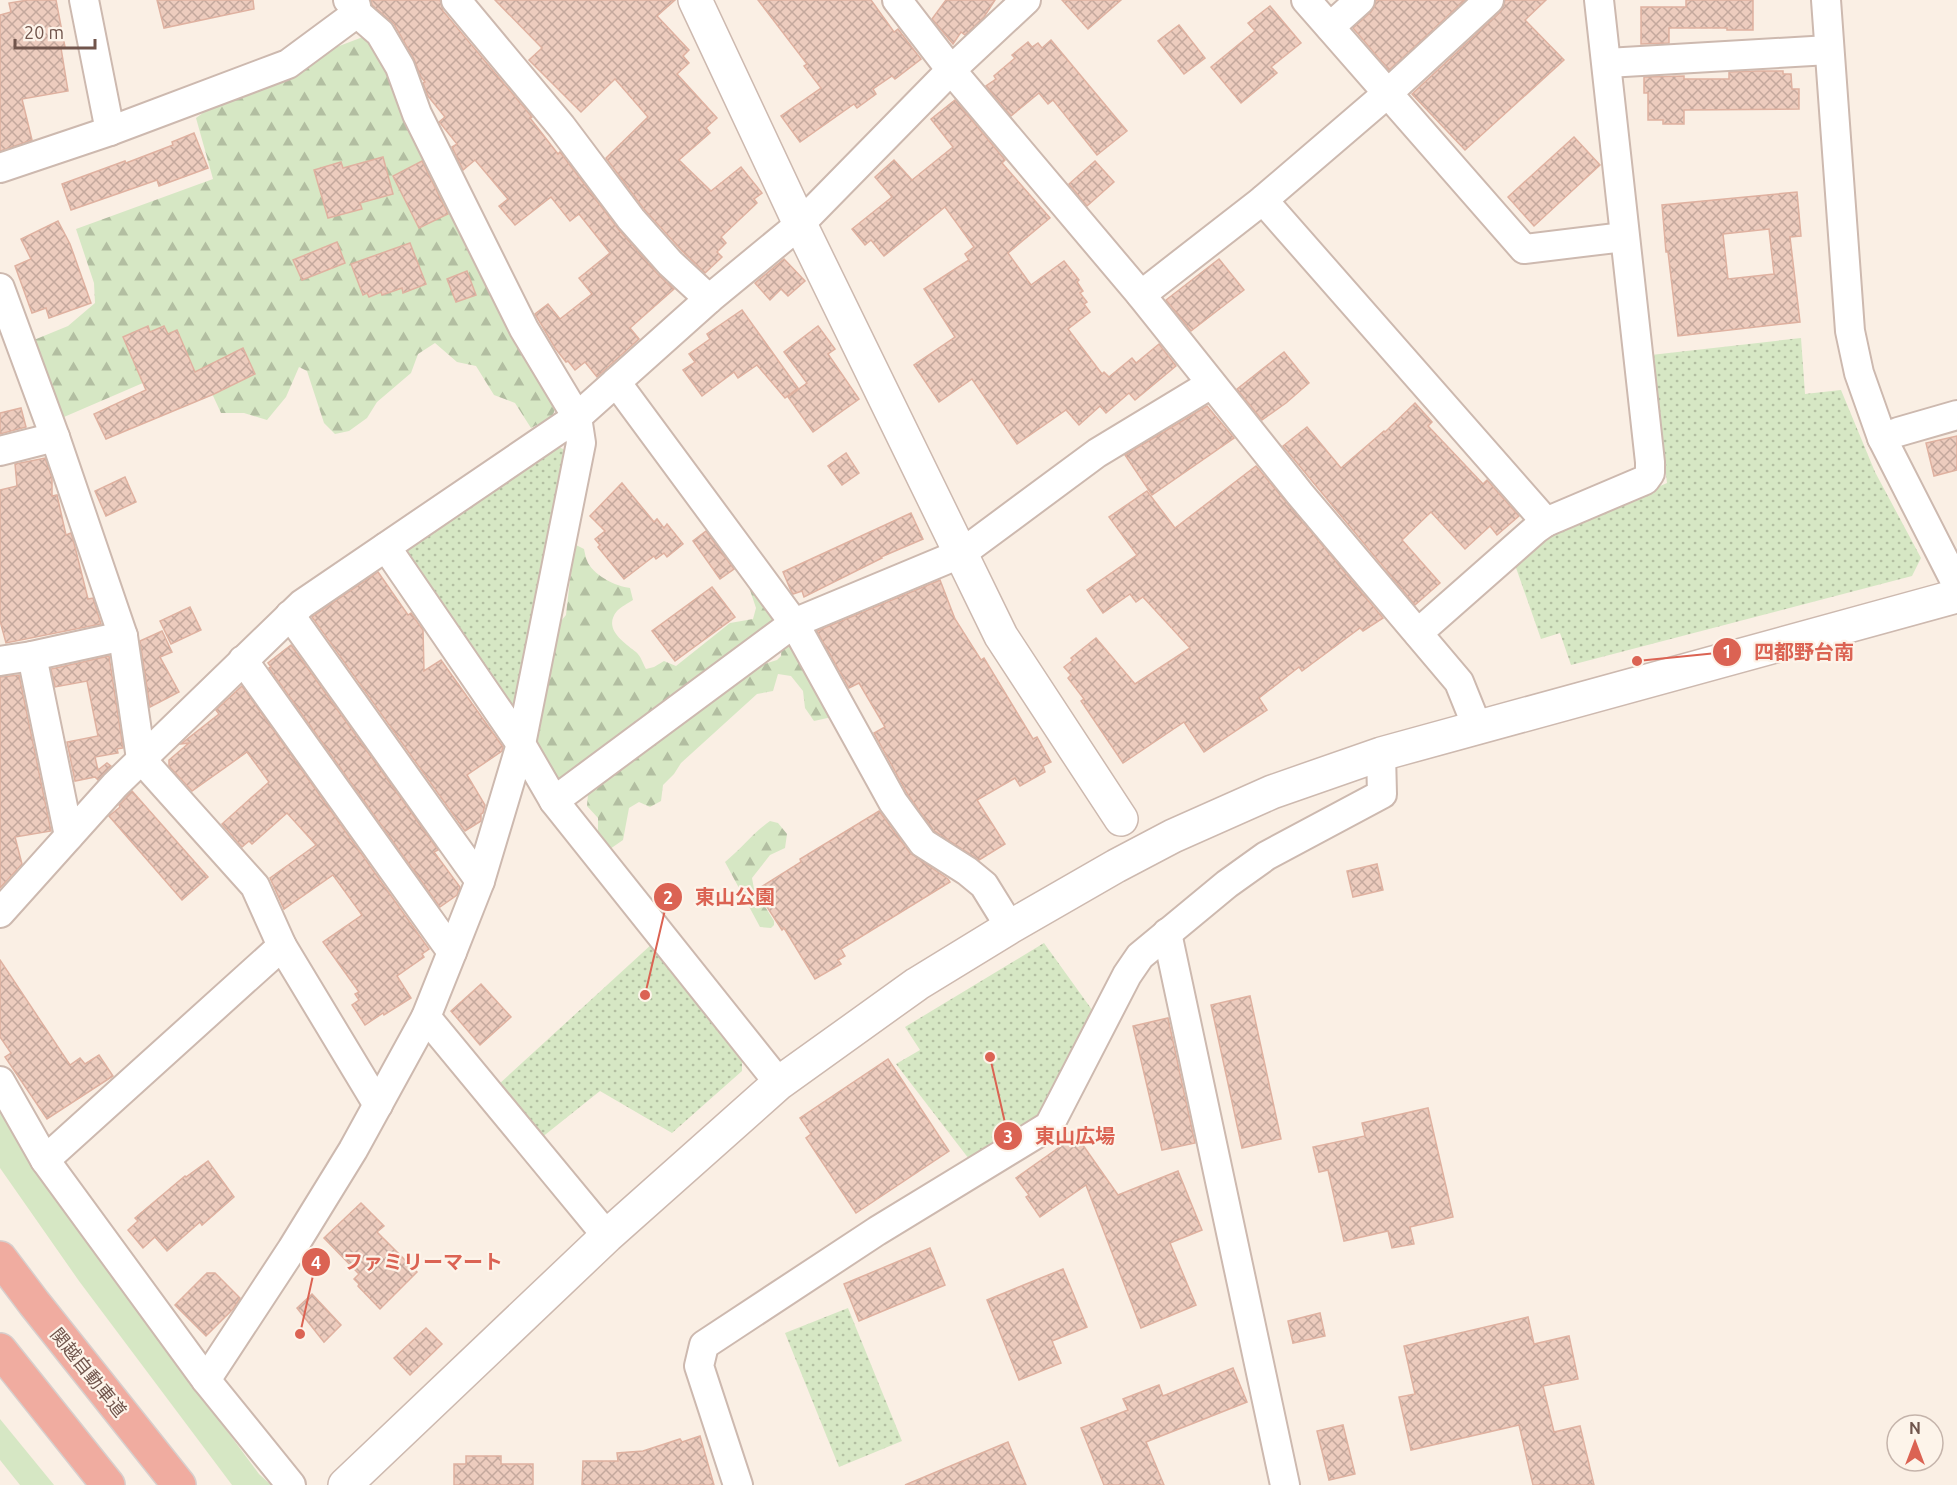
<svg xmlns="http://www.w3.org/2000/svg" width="1957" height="1485" font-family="Ubuntu,'Noto Sans JP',sans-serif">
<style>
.green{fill:#d6e7c4}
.forest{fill:url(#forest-firs)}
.park{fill:url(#park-dots)}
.building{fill:url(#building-cross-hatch);stroke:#dfb1a0;stroke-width:1.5;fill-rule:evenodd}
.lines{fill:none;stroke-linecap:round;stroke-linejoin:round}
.minor-casing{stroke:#cdb9af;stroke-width:32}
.tertiary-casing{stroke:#cdb9af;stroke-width:36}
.motorway-casing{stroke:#d7cfcd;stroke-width:36}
.minor{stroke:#fff;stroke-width:28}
.tertiary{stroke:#fff;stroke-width:33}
.motorway{stroke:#f0aca0;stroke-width:33}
.labels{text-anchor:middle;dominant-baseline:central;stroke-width:4.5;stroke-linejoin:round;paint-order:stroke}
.street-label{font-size:18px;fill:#71554c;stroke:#fdf4ea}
.leader{fill:none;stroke:#db6353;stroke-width:2}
.callout-dot{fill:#db6353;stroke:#fdf4ea;stroke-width:2}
.mark-label{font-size:18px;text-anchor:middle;font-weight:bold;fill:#fff}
.callout-label{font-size:20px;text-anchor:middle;font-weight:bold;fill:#db6353;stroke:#fdf4ea;stroke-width:4.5;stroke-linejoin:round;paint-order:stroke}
</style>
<defs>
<pattern id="forest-firs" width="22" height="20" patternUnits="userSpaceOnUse" patternTransform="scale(1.5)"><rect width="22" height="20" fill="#d6e7c4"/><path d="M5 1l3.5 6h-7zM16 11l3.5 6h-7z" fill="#b2bea1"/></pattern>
<pattern id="park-dots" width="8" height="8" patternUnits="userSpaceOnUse" patternTransform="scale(1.5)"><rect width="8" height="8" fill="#d6e7c4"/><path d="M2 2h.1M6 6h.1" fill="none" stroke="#b2bea1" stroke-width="1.8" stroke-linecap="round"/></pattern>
<pattern id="building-cross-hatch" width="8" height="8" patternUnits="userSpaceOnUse" patternTransform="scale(1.5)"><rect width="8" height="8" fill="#edccbe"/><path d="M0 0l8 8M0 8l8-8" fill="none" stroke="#c4a89d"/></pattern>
</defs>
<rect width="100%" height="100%" fill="#faefe4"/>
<g class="green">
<polygon points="0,1102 76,1227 259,1474 271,1485 232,1485 79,1281 0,1168"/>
<polygon points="0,1419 54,1485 20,1485 0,1460"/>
</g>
<g class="forest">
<polygon points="368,35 558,402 552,417 531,428 515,403 494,395 476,366 457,362 435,343 418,354 411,373 377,402 367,418 349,431 335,434 324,423 307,371 299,367 286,397 267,420 244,413 221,413 208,385 188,375 180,367 57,420 29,342 68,326 95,303 94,283 76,229 213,179 196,118 208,109 321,53"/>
<path d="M574,544l10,5c1,5 2,10 4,14 8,14 28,23 42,25l3,12c-5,3 -12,7 -16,11 -15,18 8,32 19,41 5,4 7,12 10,17l8,-2 10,-6 12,5 54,-43 23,-4 3,-11 -7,-21 11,-2 15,35 -2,3 -202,156 -16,1 -22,-30v-18l28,-111 5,-6z"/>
<polygon points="788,641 832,717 814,721 805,708 803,691 791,676 778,674 773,691 757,694 681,763 674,774 663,785 661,801 650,807 639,802 629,808 623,840 610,849 598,833 598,818 587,806 588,794 761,665 777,660 781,656 782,644"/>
<path d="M770,821l8,2 9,11 -2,14 -15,7 -18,23 2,11 20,32v4l-3,3 -11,-1 -35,-65c16,-13 28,-29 45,-41z"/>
</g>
<g class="park">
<polygon points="1801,338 1805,394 1841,390 1875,472 1921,558 1912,576 1571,665 1560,633 1541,639 1514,562 1555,532 1667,483 1651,355"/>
<polygon points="554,445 572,453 518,704 509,705 405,560 407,549"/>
<polygon points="653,943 742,1058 742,1071 672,1133 600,1091 541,1138 498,1085"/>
<polygon points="1044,943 1095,1014 1037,1116 969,1159 896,1064 920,1050 905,1027"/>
<polygon points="848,1308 902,1441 839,1467 785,1333"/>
</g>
<g class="building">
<polygon points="28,0 56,0 65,47 61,48 68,91 22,99 32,140 0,151 0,15 11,12 9,3"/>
<polygon points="157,0 253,0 254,9 164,28"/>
<polygon points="371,0 440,0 443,11 532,117 530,118 558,154 560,152 619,230 658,274 674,289 630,328 639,339 597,377 585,362 575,370 568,361 566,362 555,348 535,314 548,304 560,319 592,294 579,278 610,253 579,214 570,221 551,197 515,225 499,206 508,199 475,160 463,170 452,147 457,144 441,124 439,122 445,117 428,96 423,83 425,82 421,77 414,59 394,24 372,5"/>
<polygon points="495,0 675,0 657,16 689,50 683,56 689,63 677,74 717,118 706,128 710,133 679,160 711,191 741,167 762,193 754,199 757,203 721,237 726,243 717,252 722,257 705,273 682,251 644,209 606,158 648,117 615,79 581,112 529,60 542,48"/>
<polygon points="758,0 871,0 894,32 898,29 921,59 895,79 892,76 873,89 876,94 857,108 854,104 800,142 781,116 821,88 804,66 807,64"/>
<polygon points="946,0 995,0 984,17 965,35 961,32 953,44 932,19"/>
<polygon points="1062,0 1121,0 1088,29"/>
<polygon points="1376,0 1465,0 1389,70 1353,28 1371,12 1375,6"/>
<polygon points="1505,0 1546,0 1525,20 1564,60 1465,150 1412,94 1500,12 1504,5"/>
<polygon points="1686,0 1753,0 1753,30 1727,30 1727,28 1669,28 1669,43 1641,44 1641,7 1686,7"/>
<polygon points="1270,6 1301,43 1271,67 1277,73 1241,103 1211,67 1255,31 1248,23"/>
<polygon points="1179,25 1205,58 1184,74 1158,41"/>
<polygon points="1051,40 1127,131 1097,155 1053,100 1048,104 1039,93 1011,116 986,86 996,79 994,76 1015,58 1012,55 1028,42 1032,47 1038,43 1042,48"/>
<polygon points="1758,71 1783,71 1783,74 1791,74 1792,89 1799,89 1799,109 1684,110 1684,124 1663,124 1663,120 1648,120 1648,93 1644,93 1644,77 1684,76 1684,79 1729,79 1729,72"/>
<polygon points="955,100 1005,160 1002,163 1050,218 1008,253 1031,285 1064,261 1079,280 1077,282 1083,291 1080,293 1087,302 1084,304 1090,312 1068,329 1102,374 1104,372 1109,377 1132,358 1136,363 1159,344 1176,366 1135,400 1129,393 1106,413 1100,406 1079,425 1066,410 1017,444 972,379 939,402 914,365 955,337 924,289 969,260 965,254 974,247 945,207 884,256 871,240 865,245 852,229 892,197 875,177 894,160 912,180 953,147 931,119"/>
<polygon points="194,133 208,168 159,186 157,180 71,210 62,184 125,161 126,163 173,145 172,142"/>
<polygon points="1574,137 1600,165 1534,226 1508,197"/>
<polygon points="383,157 393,194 360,203 362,209 328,218 314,170 341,162 343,168"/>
<polygon points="422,161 448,214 419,228 393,176"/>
<polygon points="1095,161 1114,182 1087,206 1069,184"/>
<path d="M1797,192l4,44 -11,1 10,85 -122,14 -10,-84h-2l-4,-47zM1769,229l5,45 -46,5 -5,-45z"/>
<polygon points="58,221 70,244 91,303 49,318 46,308 32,313 15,266 31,259 21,239"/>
<polygon points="337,242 345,263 302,280 293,260"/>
<polygon points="410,243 426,284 403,293 402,288 382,295 381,292 369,297 367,293 363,295 351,264"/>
<polygon points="784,259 805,281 788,296 781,289 770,300 755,283"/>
<polygon points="1219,259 1244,290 1191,331 1166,300"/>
<polygon points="467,271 476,295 456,302 447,279"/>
<polygon points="742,310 798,388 785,398 757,365 738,378 734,372 702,396 683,370 695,362 689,354 710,339 707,334"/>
<polygon points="148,326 150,332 164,326 168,334 177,330 195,372 243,348 255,374 214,394 106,439 94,414 146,390 123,337"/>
<polygon points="818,326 835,349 828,354 859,399 813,432 788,397 807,383 784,352"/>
<polygon points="1284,352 1309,383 1286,403 1262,420 1237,389"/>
<polygon points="1415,403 1432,422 1428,426 1483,484 1487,480 1519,516 1497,535 1490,526 1465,549 1431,512 1402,540 1440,583 1415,605 1283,446 1307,427 1341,468 1384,431 1385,432"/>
<polygon points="1207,406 1234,438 1152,495 1125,455"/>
<polygon points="21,408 26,427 0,434 0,413"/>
<polygon points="1957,436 1957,470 1934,476 1926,443"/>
<polygon points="846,453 859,473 842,485 828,466"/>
<polygon points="45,458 52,478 52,496 57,495 66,535 71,533 74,543 88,599 93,598 101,624 6,643 0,621 0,490 17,486 15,464"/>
<polygon points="1256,466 1383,618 1363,631 1360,628 1302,671 1299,667 1259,698 1267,710 1204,752 1184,722 1123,763 1081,701 1084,699 1068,678 1071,675 1064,667 1073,660 1071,658 1096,638 1135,684 1190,648 1143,597 1136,602 1130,594 1103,613 1087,590 1137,555 1109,517 1147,491 1175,528"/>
<polygon points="125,477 136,502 106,516 95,491"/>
<polygon points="622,483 654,522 657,519 664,528 667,524 683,544 667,557 664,553 656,559 654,556 624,579 598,547 600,545 595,539 605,531 590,516"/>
<polygon points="911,513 923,539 881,557 882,558 804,597 802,591 793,594 791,591 783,572"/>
<polygon points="706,531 734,569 720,579 693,541"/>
<polygon points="378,572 408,615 411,613 423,630 424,671 441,660 503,747 502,751 467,775 485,805 483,813 481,814 481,821 465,831 312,617"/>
<polygon points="940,580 955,619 981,660 984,658 1033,739 1037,737 1051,762 1043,766 1045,772 1020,786 1015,778 977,800 1005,844 979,860 934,831 907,793 874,733 885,727 859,683 849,688 817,631"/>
<polygon points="712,587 735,617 675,661 652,631"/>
<polygon points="190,607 201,630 171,644 160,621"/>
<polygon points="162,631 172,652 160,657 179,692 150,707 140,641"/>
<polygon points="291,645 438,850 434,852 460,887 457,895 440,907 269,668 271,667 268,663"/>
<polygon points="109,656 123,748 117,749 118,753 95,757 98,770 107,763 111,766 98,780 95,777 75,781 67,742 98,736 87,681 55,687 51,669"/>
<polygon points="19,675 51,831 15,837 22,864 0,888 0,677"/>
<polygon points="242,686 429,949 422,954 424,957 397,976 411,998 384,1015 383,1013 365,1025 352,1005 359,1000 355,994 359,992 323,942 362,915 333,875 284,909 270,878 316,845 287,813 252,844 249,841 242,847 222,824 269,782 247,752 192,791 169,766 169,760 189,743 181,744 219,714 216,710"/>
<polygon points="132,791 208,877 182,900 109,816 120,807 119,805"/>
<polygon points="879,811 910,853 948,879 950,882 841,949 845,956 838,960 841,964 815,979 784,928 782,930 756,890 801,862 800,859"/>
<polygon points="1377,864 1383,890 1353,897 1347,871"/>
<polygon points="0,960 70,1065 80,1058 85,1064 99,1055 113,1076 47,1119 5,1057 11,1053 0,1037"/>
<polygon points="481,984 511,1017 480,1045 451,1011"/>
<polygon points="1250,996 1281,1139 1242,1148 1211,1005"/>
<polygon points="1168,1018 1195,1143 1162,1150 1133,1026"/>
<polygon points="888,1059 949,1151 856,1213 806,1138 811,1134 800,1118"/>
<polygon points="1428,1108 1453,1217 1410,1227 1414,1244 1392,1248 1388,1231 1344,1241 1328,1170 1319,1172 1313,1147 1365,1136 1362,1123"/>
<polygon points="1073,1131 1118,1195 1178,1171 1202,1230 1170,1243 1196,1305 1141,1328 1086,1185 1040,1217 1026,1197 1029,1195 1016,1178 1068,1141 1065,1135"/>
<polygon points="208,1161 234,1197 202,1225 200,1222 167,1251 155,1237 143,1248 128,1230 138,1221 135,1218 185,1176 186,1177"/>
<polygon points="361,1203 384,1226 377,1232 417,1272 380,1309 358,1286 359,1284 354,1279 359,1274 324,1238"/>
<polygon points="930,1248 945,1285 859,1321 844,1284"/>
<polygon points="1063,1269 1087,1327 1052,1341 1061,1363 1019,1380 987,1300"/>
<polygon points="207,1273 215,1273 240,1298 233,1309 206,1336 175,1305"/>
<polygon points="312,1294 341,1325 324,1342 297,1308"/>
<polygon points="1320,1313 1325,1336 1293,1343 1288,1321"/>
<polygon points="1528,1317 1534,1344 1569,1336 1578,1379 1543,1386 1554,1432 1580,1426 1594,1485 1533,1485 1519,1425 1411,1450 1399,1397 1415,1394 1404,1346"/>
<polygon points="426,1328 442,1344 410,1375 394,1358"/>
<polygon points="1233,1368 1247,1402 1146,1442 1164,1485 1104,1485 1081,1428 1128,1410 1123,1399 1159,1385 1163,1396"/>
<polygon points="1343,1425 1355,1474 1329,1480 1317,1431"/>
<polygon points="700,1436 714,1485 582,1485 583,1461 618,1461 617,1453 643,1451 680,1439 682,1442"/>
<polygon points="1008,1442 1026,1485 905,1485 984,1452"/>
<polygon points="466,1456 501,1456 501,1464 533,1464 533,1485 454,1485 454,1464 466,1464"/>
</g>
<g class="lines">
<g class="minor-casing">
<g id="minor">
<polyline points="84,0 110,131"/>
<polyline points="456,0 561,126 631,219 670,263 709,299"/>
<polyline points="897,0 951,70 1141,295 1300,494 1459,682 1478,729"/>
<polyline points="1306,0 1524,249 1624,237"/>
<polyline points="1826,0 1850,331 1859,373 1882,438 1957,585"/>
<polyline points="1330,27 1360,0"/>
<polyline points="1607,63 1829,50"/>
<polyline points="0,168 110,131 288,64 357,13"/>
<polyline points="1263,200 1546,522 1645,480 1650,473 1650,462 1599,0"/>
<polyline points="0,288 55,437 123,636 141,759 255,886 282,946"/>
<polyline points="1141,295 1263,200 1389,92 1489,0"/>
<polyline points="616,382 794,623 893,802 923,843 967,871 984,885 1010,927"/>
<polyline points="1882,438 1898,432 1957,415"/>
<polyline points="0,451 55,437"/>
<polyline points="386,547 521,744 554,801 779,1083"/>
<polyline points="290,615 480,881"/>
<polyline points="1418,633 1536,529 1546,522"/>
<polyline points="32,656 69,836"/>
<polyline points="243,660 452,952"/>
<polyline points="0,661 32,656 123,636"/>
<polyline points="554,801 794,623 962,553 1097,453 1211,384"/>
<polyline points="0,913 115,785 302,604 577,417 709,299 800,224 951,70 1026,0"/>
<polyline points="1167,933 1285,1485"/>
<polyline points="426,1017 607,1236"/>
<polyline points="0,1081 45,1160 206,1380 291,1485"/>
<polyline points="45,1160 282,946 378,1105"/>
<polyline points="206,1380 292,1249 353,1150 426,1017 452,952 480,881 521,744 581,443 577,417 524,329 417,114 400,67 380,33 357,13 356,6 348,0"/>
<polyline points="738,1485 699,1366 704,1345 877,1231 1049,1126 1127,975 1140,956 1227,884 1266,856 1382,794 1381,754"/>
</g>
</g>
<g class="tertiary-casing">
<g id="tertiary">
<polyline points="695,0 800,224 1001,636 1121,819"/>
<polyline points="345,1485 607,1236 779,1083 917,984 1010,927 1116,866 1173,836 1272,792 1381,754 1957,596"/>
</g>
</g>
<g class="motorway-casing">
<g id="motorway">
<polyline points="0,1258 34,1303 179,1485"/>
<polyline points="0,1350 108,1485"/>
</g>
</g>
<use href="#minor" class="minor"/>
<use href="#tertiary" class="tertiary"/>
<use href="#motorway" class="motorway"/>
</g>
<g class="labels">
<g class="street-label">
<text transform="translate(89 1372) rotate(51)">関越自動車道</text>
</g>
</g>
<path class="leader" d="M1637 661L1727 652M645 995L668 897M990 1057L1008 1136M300 1334L316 1262"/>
<g class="callout-dot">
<circle cx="1637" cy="661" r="6"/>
<circle cx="645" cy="995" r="6"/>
<circle cx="990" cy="1057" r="6"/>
<circle cx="300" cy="1334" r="6"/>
<circle cx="1727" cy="652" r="15"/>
<circle cx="668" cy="897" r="15"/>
<circle cx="1008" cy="1136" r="15"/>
<circle cx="316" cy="1262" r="15"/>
</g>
<g class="mark-label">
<text x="1727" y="658">1</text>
<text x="668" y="904">2</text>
<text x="1008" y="1143">3</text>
<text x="316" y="1269">4</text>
</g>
<g class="callout-label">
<text x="1804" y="659">四都野台南</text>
<text x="735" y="904">東山公園</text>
<text x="1075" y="1143">東山広場</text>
<text x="423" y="1269">ファミリーマート</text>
</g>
<g transform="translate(1915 1443)"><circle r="28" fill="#fdf4ea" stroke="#c5b4ab" stroke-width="1.5"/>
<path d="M0-4.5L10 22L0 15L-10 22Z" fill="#db6353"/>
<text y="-9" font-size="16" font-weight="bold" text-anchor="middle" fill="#71554c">N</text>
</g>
<path d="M15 39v9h80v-9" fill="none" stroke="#71554c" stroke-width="3"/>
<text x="24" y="39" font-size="18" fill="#71554c" stroke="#fdf4ea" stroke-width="4.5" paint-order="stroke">20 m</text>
</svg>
